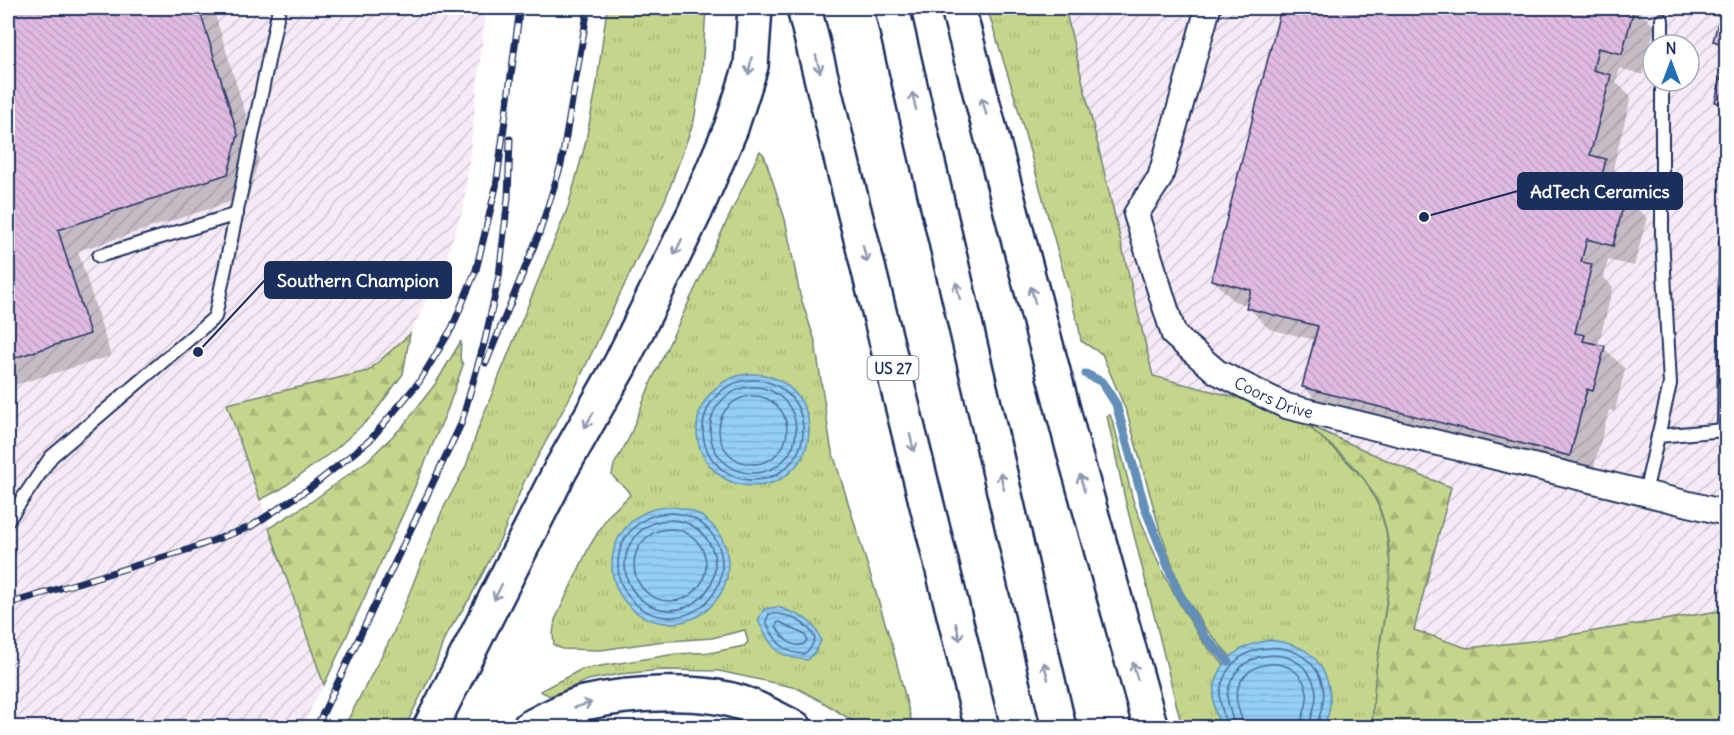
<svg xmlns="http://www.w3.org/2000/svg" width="1734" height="735" font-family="Delius,sans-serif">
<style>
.industrial{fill:url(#industrial-furrows);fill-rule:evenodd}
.grass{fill:url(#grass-tufts);stroke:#708274;stroke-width:1.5}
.forest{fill:url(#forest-firs);stroke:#708274;stroke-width:1.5}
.water{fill:url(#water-rules);stroke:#648fb8;stroke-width:1.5}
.shadow{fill:#0003}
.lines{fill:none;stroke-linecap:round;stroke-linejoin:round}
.shore{stroke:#4b6f9a;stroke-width:1.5}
.stream{stroke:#648fb8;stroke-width:9}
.building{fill:url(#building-back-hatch);stroke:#1b2f5e;stroke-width:1.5}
.lane-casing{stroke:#1b2f5e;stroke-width:16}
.street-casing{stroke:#1b2f5e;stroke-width:28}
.highway-casing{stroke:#1b2f5e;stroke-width:38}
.lane{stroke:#fff;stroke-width:12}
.street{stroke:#fff;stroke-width:24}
.highway{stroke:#fff;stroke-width:33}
.rail-casing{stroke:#1b2f5e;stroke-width:7}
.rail{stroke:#fff;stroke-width:4.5;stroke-dasharray:14;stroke-linecap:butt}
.oneway{stroke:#8d97ae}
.labels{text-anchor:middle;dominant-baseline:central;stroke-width:5;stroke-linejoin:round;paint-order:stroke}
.shield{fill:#fff;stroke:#5f6d8e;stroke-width:1.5}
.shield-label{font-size:15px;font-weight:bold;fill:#1b2f5e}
.street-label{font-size:16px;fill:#1b2f5e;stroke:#fff}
.leader{fill:none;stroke:#1b2f5e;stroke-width:2}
.callout-dot{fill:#1b2f5e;stroke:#fff;stroke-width:2}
.callout{fill:#1b2f5e;stroke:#1b2f5e;stroke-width:2}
.callout-label{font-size:18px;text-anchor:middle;font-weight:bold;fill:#fff}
</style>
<defs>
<pattern id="industrial-furrows" width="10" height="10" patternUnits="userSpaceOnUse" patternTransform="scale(1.5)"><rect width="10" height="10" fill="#f6eaf6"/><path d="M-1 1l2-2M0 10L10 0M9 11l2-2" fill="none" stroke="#d2c9d5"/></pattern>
<pattern id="grass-tufts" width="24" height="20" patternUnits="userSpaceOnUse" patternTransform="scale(1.5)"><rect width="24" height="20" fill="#c4d68b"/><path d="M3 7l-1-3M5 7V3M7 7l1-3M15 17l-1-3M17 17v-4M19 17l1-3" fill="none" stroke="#a8b87a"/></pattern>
<pattern id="forest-firs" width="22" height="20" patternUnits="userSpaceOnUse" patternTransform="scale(1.5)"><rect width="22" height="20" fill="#c4d68b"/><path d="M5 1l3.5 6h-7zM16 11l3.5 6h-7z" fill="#a8b87a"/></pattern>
<pattern id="water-rules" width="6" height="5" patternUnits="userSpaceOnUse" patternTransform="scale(1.5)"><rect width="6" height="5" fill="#94cff4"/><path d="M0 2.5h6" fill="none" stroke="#7fb2d4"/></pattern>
<pattern id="building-back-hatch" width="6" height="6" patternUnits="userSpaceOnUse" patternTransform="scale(1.5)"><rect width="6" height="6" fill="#e1bae2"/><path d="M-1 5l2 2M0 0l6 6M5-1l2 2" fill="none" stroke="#c0a0c4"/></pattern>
</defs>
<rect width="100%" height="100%" fill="#fff"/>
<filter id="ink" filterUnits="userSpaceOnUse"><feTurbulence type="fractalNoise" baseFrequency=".0167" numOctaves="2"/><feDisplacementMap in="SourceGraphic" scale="12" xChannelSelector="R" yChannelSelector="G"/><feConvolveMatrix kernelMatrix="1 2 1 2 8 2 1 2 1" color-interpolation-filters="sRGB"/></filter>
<g filter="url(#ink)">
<g class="industrial">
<polygon points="8,8 486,8 464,205 446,259 410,334 368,371 228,405 324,685 301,727 8,727"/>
<path d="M1065,8h661v602l-194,31 -65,7 -53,-18 37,-144 -29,-10 -116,-52 -20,-11 -44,-14 -89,-22zM1653,45h36v36h-36z"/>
</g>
<g class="grass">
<polygon points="607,8 706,8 702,72 694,121 666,198 575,388 524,482 502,536 470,598 445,637 432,673 405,727 344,727 393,634 442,511 466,466 479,426 568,207 585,145 596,89"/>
<polygon points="987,8 1065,8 1153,376 1242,399 1286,413 1306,424 1341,455 1365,480 1378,505 1386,530 1391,572 1377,663 1372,727 1182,727 1125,499 1107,416 1110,415 1114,425 1134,504 1159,564 1175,596 1202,641 1224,665 1231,657 1205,628 1180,588 1158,523 1127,413 1102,354 1081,341 1079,328 1015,98"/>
<path d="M760,151l4,4 21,64 15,76 15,46 16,106 61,198 21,82h-51l-36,-23 -29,-16 -78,-17 -57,-1 -42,4 -32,6 -38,16 -10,-5 42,-22 94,-15 38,-2 30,-6 4,-4 -3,-12 -33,8 -56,4 -55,8 -39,-1 -8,-4 -1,-11 2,-14 34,-73 19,-31 22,-21c-4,-10 -12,-11 -18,-20l2,-10 15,-27 22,-56z"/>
</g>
<g class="forest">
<polygon points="410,334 403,374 372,416 337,448 281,489 260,500 227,404 368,371"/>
<polygon points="461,341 460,358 463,365 448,408 405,510 324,685 269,528 311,502 368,460 402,427 436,383"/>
<path d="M1306,424l116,52 29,11 -37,143 53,18 65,-7 194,-31v117h-354c1,-21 2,-42 5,-63 9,-65 28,-122 -11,-182 -15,-22 -40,-40 -60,-58z"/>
</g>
<g class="water">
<circle cx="753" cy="430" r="56"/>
<circle cx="670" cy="565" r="58"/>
<path d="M778,607c21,8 36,11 43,34l-6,11 -7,8c-31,-2 -38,-14 -50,-40l6,-11z"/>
<path d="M1270,640c13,2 25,4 36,11 23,16 32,53 16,76h-100c-15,-23 -9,-56 12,-73 11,-9 23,-11 36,-14z"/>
</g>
<g class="shadow">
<polygon points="8,8 213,8 259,158 249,196 78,251 111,356 8,387"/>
<polygon points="1283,8 1636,8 1655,27 1643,75 1620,68 1616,82 1631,97 1613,168 1627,182 1624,196 1647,218 1634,266 1608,260 1604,278 1613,287 1598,346 1604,348 1625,369 1615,411 1609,410 1591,477 1325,408 1303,387 1315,340 1269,329 1248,307 1248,305 1234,301 1212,279"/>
<polygon points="1679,8 1726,8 1726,53 1714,41 1720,18"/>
<polygon points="1726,63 1726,112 1716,102"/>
</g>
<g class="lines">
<g class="shore">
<circle cx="753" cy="430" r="50"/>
<circle cx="753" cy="430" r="43"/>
<circle cx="753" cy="430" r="34"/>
<circle cx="670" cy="565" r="52"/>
<circle cx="670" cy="565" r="45"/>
<circle cx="670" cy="565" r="36"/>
<path d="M769,614c17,-2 41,9 46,25l-5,10 -6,5c-21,-1 -30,-14 -38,-33z"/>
<path d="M780,622l25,13 2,5 -3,4c-13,5 -22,-7 -28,-18l1,-3z"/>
<path d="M1226,728c-1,-15 -9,-26 -5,-41 11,-52 91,-53 102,0 3,15 -4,26 -6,41"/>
<path d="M1234,728c-1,-15 -10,-26 -5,-41 12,-42 74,-43 86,0 4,15 -5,26 -5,41"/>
<path d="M1243,728c0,-13 -9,-23 -6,-36 7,-37 63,-38 70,0 2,13 -6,23 -6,36"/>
</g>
<polyline class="stream" points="1086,374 1102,382 1116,404 1145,508 1179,594 1205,637 1228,661"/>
</g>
<g class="building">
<polygon points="8,8 199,8 238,135 228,174 58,230 90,334 8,360"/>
<polygon points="1281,8 1634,8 1622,54 1598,48 1593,70 1611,75 1590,155 1606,159 1599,188 1626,195 1613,246 1587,239 1581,262 1592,264 1575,333 1585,335 1583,341 1605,346 1593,391 1587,389 1570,456 1302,387 1318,326 1246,308 1251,290 1211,280"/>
<polygon points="1722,8 1726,8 1726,45 1713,41"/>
<polygon points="1726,56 1726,105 1715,102"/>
</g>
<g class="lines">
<g class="lane-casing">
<g id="lane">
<polyline points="1662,20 1662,45"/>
<polyline points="99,256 237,214"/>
<polyline points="1658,436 1724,430 1726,243"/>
<polyline points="1645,493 1670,384 1662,235 1662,81"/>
<polyline points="8,520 51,457 215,317 279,8"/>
</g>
</g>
<g class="street-casing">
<g id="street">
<path id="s1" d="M1208,8l-48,170 -24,36 38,121 43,37 69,34 440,107"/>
</g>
</g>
<g class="highway-casing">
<g id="highway">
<polyline points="804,8 982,728"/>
<polyline points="892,8 1059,728"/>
<polyline points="958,8 1073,448 1151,728"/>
<polyline points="430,728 561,469 620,365 695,212 731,128 751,66 755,8"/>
<path d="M529,728c17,-9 37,-20 55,-25 45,-10 117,-15 161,1 17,6 33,16 50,24"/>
</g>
</g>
<use href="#lane" class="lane"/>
<use href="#street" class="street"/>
<use href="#highway" class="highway"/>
<g class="rail-casing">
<g id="rail">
<polyline points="486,363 539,234 561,165 588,8"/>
<polyline points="8,604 190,549 250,527 310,488 370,440 419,382 452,328 476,270 496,187 520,8"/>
<polyline points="316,728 461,424 485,340 499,276 508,198 510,139"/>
</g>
</g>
<use href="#rail" class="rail"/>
</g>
<defs><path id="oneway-shaft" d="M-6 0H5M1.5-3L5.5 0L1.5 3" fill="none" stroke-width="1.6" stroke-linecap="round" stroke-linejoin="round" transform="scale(1.5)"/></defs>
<g class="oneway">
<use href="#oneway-shaft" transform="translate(818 64) rotate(76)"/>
<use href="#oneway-shaft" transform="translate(750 66) rotate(101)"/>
<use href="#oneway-shaft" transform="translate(914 101) rotate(-103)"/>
<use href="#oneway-shaft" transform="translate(984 106) rotate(-105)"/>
<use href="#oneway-shaft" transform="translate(678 247) rotate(116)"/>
<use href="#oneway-shaft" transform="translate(865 254) rotate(76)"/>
<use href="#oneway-shaft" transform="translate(958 291) rotate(-103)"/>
<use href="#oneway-shaft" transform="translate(1033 295) rotate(-105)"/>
<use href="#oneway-shaft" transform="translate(589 420) rotate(120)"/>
<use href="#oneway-shaft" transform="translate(912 443) rotate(76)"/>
<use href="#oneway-shaft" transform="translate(1002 481) rotate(-103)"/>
<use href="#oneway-shaft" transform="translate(1082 483) rotate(-106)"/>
<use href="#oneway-shaft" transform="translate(498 592) rotate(116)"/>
<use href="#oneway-shaft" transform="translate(958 632) rotate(76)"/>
<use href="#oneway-shaft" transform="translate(1046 671) rotate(-103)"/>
<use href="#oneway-shaft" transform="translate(1135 671) rotate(-106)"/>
<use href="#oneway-shaft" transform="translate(583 705) rotate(-16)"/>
</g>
</g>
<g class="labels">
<rect class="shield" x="867.5" y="356" width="51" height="24" rx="4.5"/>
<g class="shield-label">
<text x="893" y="368">US 27</text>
</g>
<g class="street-label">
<text stroke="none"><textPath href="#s1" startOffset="466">Coors Drive</textPath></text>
</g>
</g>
<path class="leader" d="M1424 217L1518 191M198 352L265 280"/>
<g class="callout-dot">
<circle cx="1424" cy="217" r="6"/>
<circle cx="198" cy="352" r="6"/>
</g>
<g class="callout">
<rect x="1518" y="173" width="164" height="36" rx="6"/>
<rect x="265" y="262" width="186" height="36" rx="6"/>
</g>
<g class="callout-label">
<text x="1600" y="198">AdTech Ceramics</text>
<text x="358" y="287">Southern Champion</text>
</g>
<rect width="1734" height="735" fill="none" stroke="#fff" stroke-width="30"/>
<rect x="15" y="15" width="1704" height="705" fill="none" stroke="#1b2f5e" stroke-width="2" filter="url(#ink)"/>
<g transform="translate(1671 63)"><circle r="28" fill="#ffffff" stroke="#a4acbf" stroke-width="1.5"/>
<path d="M0-4.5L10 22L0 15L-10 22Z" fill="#1f6fb2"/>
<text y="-9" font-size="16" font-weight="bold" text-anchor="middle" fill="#1b2f5e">N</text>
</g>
</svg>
